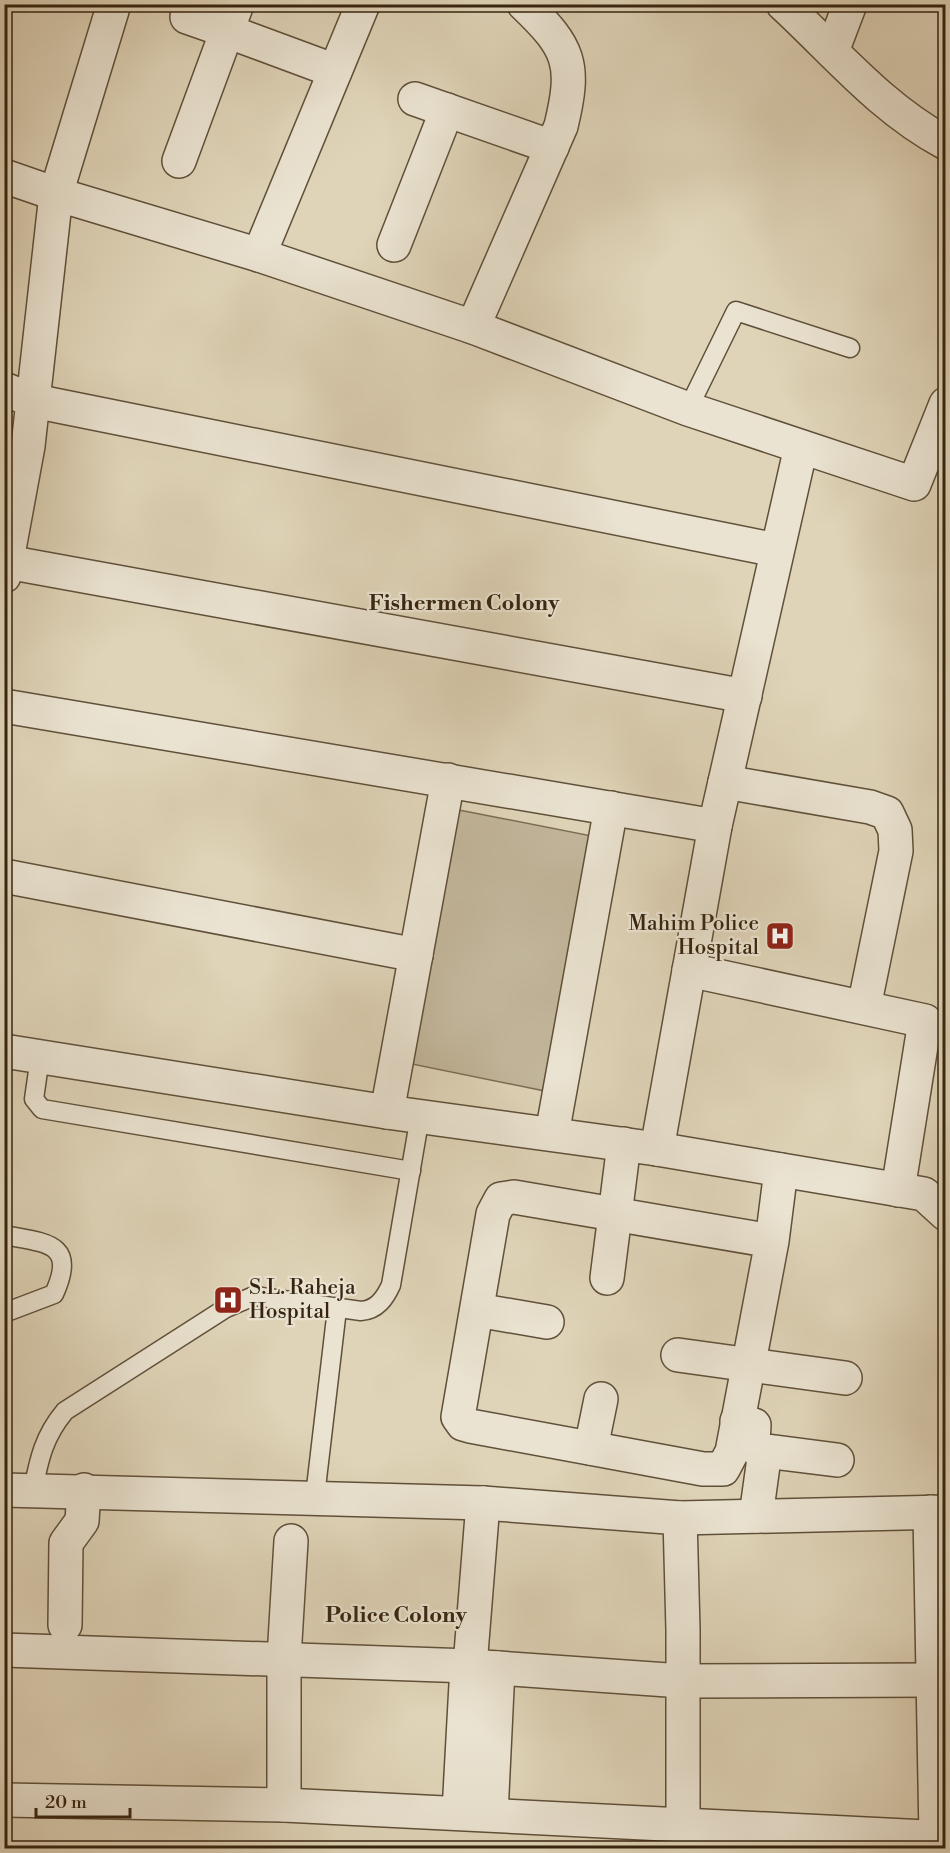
<svg xmlns="http://www.w3.org/2000/svg" width="950" height="1853" font-family="'Libre Bodoni',serif">
<style>
.green{fill:#c2b69b;stroke:#7c6d56;stroke-width:1.5}
.lines{fill:none;stroke-linecap:round;stroke-linejoin:round}
.service-casing{stroke:#60503a;stroke-width:21}
.minor-casing{stroke:#60503a;stroke-width:36}
.tertiary-casing{stroke:#60503a;stroke-width:36}
.service{stroke:#eae3d1;stroke-width:18}
.minor{stroke:#eae3d1;stroke-width:33}
.tertiary{stroke:#eae3d1;stroke-width:33}
.labels{text-anchor:middle;dominant-baseline:central;stroke-width:4.5;stroke-linejoin:round;paint-order:stroke}
.poi-label{font-size:21px;fill:#362410;stroke:#eae3d1;text-anchor:end}
.neighbourhood-label{font-size:22px;font-weight:bold;fill:#362410;stroke:#eae3d1}
</style>
<rect width="100%" height="100%" fill="#dfd4b8"/>
<filter id="stains"><feTurbulence type="fractalNoise" baseFrequency=".00333" numOctaves="4"/><feColorMatrix values="0 0 0 0 .2 0 0 0 0 .09 0 0 0 0 .02 0 0 0 .5 -.17"/></filter>
<radialGradient id="worn" r=".72"><stop offset=".6" stop-color="#630" stop-opacity="0"/><stop offset="1" stop-color="#630" stop-opacity=".3"/></radialGradient>
<polygon class="green" points="459,810 597,837 545,1091 407,1063"/>
<g class="lines">
<g class="service-casing">
<g id="service">
<polyline points="688,409 736,311 850,348"/>
<polyline points="40,1057 34,1099 42,1109 411,1171"/>
<path d="M4,1235c41,8 74,7 50,59l-50,19"/>
<path d="M33,1490c6,-31 11,-54 32,-79l161,-103 28,-12 107,15c16,-1 24,-13 30,-26l29,-169"/>
<polyline points="315,1496 337,1309"/>
</g>
</g>
<g class="minor-casing">
<g id="minor">
<polyline points="237,4 227,31 335,71"/>
<path d="M783,4c53,49 99,105 163,139"/>
<polyline points="833,49 850,4"/>
<polyline points="415,99 552,147"/>
<polyline points="179,161 227,31 187,17"/>
<polyline points="4,176 56,194 259,255 473,327 688,409 914,484 946,404"/>
<polyline points="394,245 447,110"/>
<polyline points="259,255 363,4"/>
<path d="M473,327l88,-201c15,-62 9,-78 -37,-122"/>
<polyline points="4,389 34,401 776,550"/>
<polyline points="7,562 745,696"/>
<polyline points="4,706 715,826"/>
<polyline points="725,782 870,807 887,813 895,830 896,851 864,1007"/>
<polyline points="4,876 416,955"/>
<polyline points="689,970 925,1021 898,1190"/>
<polyline points="4,1051 387,1112 657,1149 924,1194 946,1214"/>
<polyline points="387,1112 448,780"/>
<polyline points="552,1134 611,808"/>
<polyline points="657,1149 715,826 801,447"/>
<polyline points="772,1241 514,1197 501,1199 493,1214 458,1417 463,1424 470,1426 703,1469 723,1469 732,1452 772,1241 781,1170"/>
<polyline points="607,1278 624,1144"/>
<polyline points="477,1310 547,1322"/>
<polyline points="678,1355 845,1378"/>
<polyline points="737,1421 754,1425 753,1442 758,1450 837,1460"/>
<polyline points="591,1448 601,1399"/>
<polyline points="4,1490 483,1503 680,1518 946,1512"/>
<polyline points="930,1512 936,1837"/>
<polyline points="756,1516 765,1451"/>
<polyline points="680,1518 683,1630 683,1824"/>
<polyline points="65,1625 66,1543 82,1521 84,1490"/>
<polyline points="4,1650 470,1666 682,1681 932,1680"/>
<polyline points="470,1666 483,1503"/>
<polyline points="4,1800 284,1805 946,1838"/>
<polyline points="284,1805 284,1658 291,1541"/>
<polyline points="459,1812 467,1666"/>
<polyline points="491,1814 498,1668"/>
</g>
</g>
<g class="tertiary-casing">
<polyline id="tertiary" points="4,576 28,446 56,194 114,4"/>
</g>
<use href="#service" class="service"/>
<use href="#minor" class="minor"/>
<use href="#tertiary" class="tertiary"/>
</g>
<defs>
<g id="hospital-square" transform="scale(1.5)"><rect x="-9" y="-9" width="18" height="18" rx="4" fill="#8f2418" stroke="#eae3d1"/><path d="M-5-5h3v3.5h4V-5h3V5h-3V1.5h-4V5h-3Z" fill="#fff"/></g>
</defs>
<g fill-rule="evenodd">
<use href="#hospital-square" x="780" y="936"/>
<use href="#hospital-square" x="228" y="1300"/>
</g>
<g class="labels">
<g class="poi-label">
<text x="759" y="924">Mahim Police<tspan x="759" dy="24">Hospital</tspan></text>
<text x="249" y="1288" text-anchor="start">S.L. Raheja<tspan x="249" dy="24">Hospital</tspan></text>
</g>
<g class="neighbourhood-label">
<text x="464" y="603">Fishermen Colony</text>
<text x="396" y="1615">Police Colony</text>
</g>
</g>
<rect width="950" height="1853" fill="none" stroke="#dfd4b8" stroke-width="24"/>
<rect x="6" y="6" width="938" height="1841" fill="none" stroke="#362410" stroke-width="3"/>
<rect x="12" y="12" width="926" height="1829" fill="none" stroke="#362410" stroke-width="1.5"/>
<path d="M36 1808v9h94v-9" fill="none" stroke="#362410" stroke-width="3"/>
<text x="45" y="1808" font-size="18" fill="#362410" stroke="#eae3d1" stroke-width="4.5" paint-order="stroke">20 m</text>
<rect width="100%" height="100%" filter="url(#stains)"/>
<rect width="100%" height="100%" fill="url(#worn)"/>
</svg>
